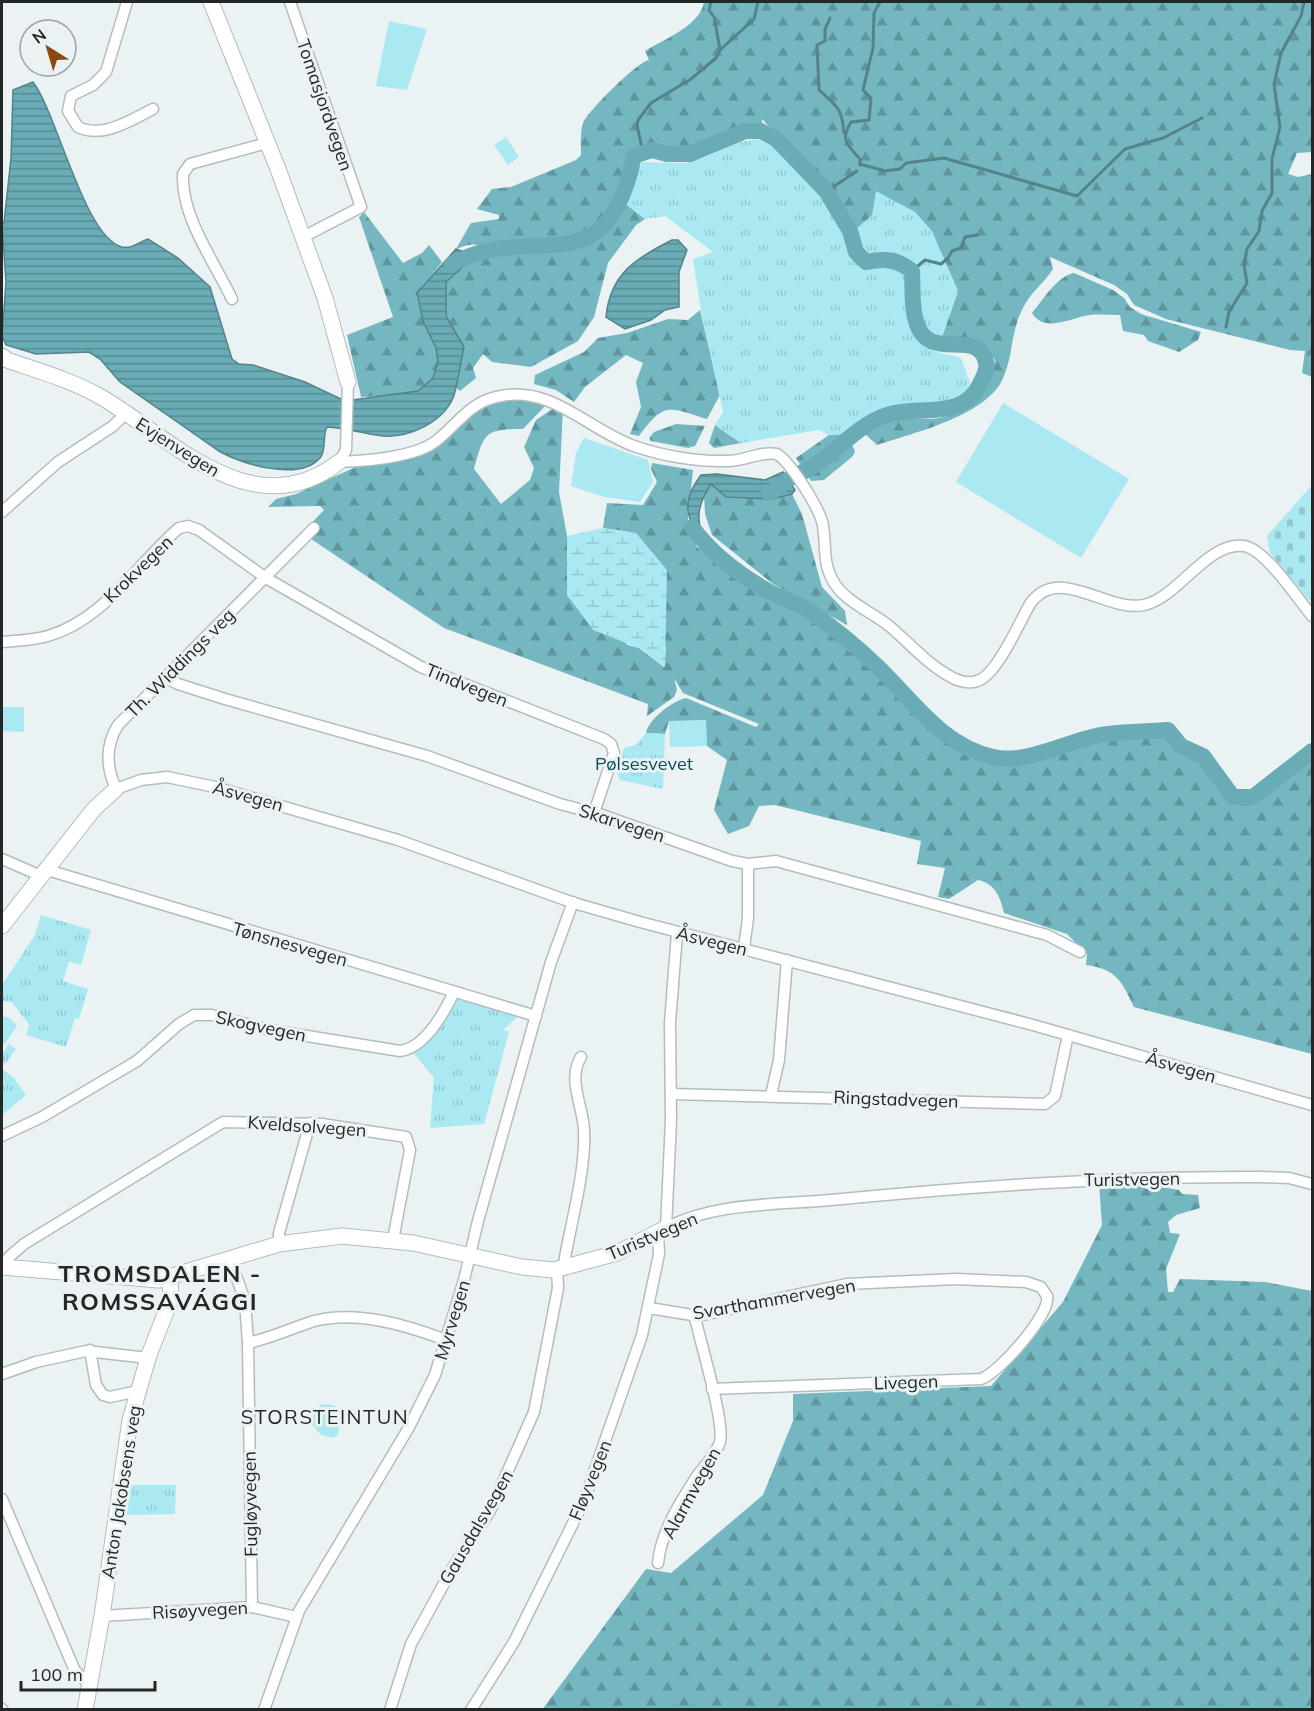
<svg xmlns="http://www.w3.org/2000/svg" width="1314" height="1711" font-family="Mulish,sans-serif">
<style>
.green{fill:#aae9f1}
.forest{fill:url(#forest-firs)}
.wetland{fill:url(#wetland-marsh)}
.cemetery{fill:url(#cemetery-stones)}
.park{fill:url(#park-tufts)}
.water{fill:url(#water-rules);stroke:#54848a;stroke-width:1.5}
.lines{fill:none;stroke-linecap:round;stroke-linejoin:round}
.stream{stroke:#54848a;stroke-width:3}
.river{stroke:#69acb5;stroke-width:16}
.street-casing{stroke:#b4bcbd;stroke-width:13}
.secondary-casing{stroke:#b4bcbd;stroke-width:17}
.street{stroke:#fff;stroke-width:10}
.secondary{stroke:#fff;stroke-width:15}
.labels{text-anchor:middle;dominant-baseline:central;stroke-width:6;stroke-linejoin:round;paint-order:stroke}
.street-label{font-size:18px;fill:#242727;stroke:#eaf2f3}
.park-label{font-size:18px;fill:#0b4a50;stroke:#eaf2f3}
.neighbourhood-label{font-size:20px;letter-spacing:1.5px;fill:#242727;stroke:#eaf2f3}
.district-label{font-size:24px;font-weight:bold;letter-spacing:1.5px;fill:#242727;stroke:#eaf2f3}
</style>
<defs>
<pattern id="forest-firs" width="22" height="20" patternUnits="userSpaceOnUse" patternTransform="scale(1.5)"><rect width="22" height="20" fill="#74b7c0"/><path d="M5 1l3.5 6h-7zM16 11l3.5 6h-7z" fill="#5f959c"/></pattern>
<pattern id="wetland-marsh" width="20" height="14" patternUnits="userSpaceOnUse" patternTransform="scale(1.5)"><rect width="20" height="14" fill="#aae9f1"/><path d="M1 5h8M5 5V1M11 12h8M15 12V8" fill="none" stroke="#92c8cf"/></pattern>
<pattern id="cemetery-stones" width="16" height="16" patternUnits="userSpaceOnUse" patternTransform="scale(1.5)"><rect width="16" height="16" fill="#aae9f1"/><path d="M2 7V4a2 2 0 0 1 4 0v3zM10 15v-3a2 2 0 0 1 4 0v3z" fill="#92c8cf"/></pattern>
<pattern id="park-tufts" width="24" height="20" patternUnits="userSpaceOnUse" patternTransform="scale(1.5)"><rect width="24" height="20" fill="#aae9f1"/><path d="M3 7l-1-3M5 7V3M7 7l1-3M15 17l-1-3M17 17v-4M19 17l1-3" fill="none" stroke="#92c8cf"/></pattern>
<pattern id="water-rules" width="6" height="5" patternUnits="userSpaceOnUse" patternTransform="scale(1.5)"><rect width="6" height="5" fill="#69acb5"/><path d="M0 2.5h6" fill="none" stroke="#568c93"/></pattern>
</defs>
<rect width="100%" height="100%" fill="#eaf2f3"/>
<g class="green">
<polygon points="389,21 427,29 407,90 376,86"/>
<polygon points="506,137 519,157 508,165 494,145"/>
<polygon points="1003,403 1129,479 1081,558 956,482"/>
<polygon points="584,438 648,460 653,482 640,502 604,497 571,486 576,453"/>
<polygon points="2,707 24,707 24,732 2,731"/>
<polygon points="706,720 707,746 670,747 669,721"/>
<polygon points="3,1016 10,1018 17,1026 5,1044 2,1044"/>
</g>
<g class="forest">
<path d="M704,2h608v150l-15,1 -9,21 10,3 14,-3v203l-10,-4 3,-22 -15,-1 -124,-31 -32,-14 -7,-11 -13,-9 -64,-28 3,12c-8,13 -22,23 -29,37 -14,26 -10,45 -20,70 -14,39 -91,57 -127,69l-13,-12c12,-6 22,-12 35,-14 11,-2 22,0 33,0 33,-3 57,-27 63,-59l-16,-18 -37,-5 16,-46c-15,-31 -23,-66 -54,-85l-32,9 -16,16 -21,-38 -73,-74v11h-17l-55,23 -23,1 -15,-5 -19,6c-5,27 -14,54 -34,74 -19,18 -78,21 -103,19 -22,-1 -16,-8 -40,1l15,-26 28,-4v-4l-22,-6 15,-20 19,-2 65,-27 5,-5c0,-10 -1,-23 2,-32 5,-12 54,-61 66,-63l-4,-9c19,-12 55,-25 59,-49z"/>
<polygon points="623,202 645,219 636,225 608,263 594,317 578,341 531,367 492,362 483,354 473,368 476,378 460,391 454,386 464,347 446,316 446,282 475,256 562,248 598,234"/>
<polygon points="364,212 403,263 422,253 429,245 442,262 417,294 423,321 436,348 438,362 433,378 418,391 401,395 361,397 347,335 393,317 359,217"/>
<path d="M1074,273l39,17 11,8 6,9 11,7 60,18 -3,8 -19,12 -31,-11 -4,-6 -21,-4 -3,-16c-10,0 -20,-1 -30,0 -18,2 -45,19 -58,-2 11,-13 25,-37 42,-40z"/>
<path d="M700,310l20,85 -13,24c-38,-12 -43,-18 -68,17l-9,-2 11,-27 -5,-25 7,-19 -17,-8 -41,32 -11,15 -18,-12 -22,-6 1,-9 49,-23 14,-14 29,-5 41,-14 20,1z"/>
<path d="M513,399l33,6 -23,24c-39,0 -39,4 -49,40l27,35 29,-24 4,-12 -10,-21 12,-27 21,-14 6,1 -4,85 8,44v59l61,50 11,3 25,19 2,-18 -30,-116 -33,-5 4,-25 36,2 14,-23 -6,-13 1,-6 41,7 -6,58 10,19 67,49 42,20 37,28 105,93 47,21 17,1 90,-24 67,-4 13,16 22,10 30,40 20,1 58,-46v302l-178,-47c-12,-25 -17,-38 -48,-42l1,-11 -20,-20 -63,-21c-4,-17 -9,-29 -26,-33l-29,19 -11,-2 7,-29 -28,-4 4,-23 -146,-36 -16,1 -10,20 -21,8 -14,-24 13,-50 -20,-14 -1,-26 -37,1 -4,13 -19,-1c3,-14 26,-32 40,-35l70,29 3,-3 -76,-31 -9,-15 3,12 -3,7 -27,19 1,-12 -204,-76 -142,-95 22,-23 -4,-4 -52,1 8,-8 20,-5 64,-29 61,-10 17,-11 31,-30 21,-11z"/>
<polygon points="676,424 705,426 695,446 688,448 651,441 649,438 654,432"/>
<polygon points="715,425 741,443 714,448 709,443"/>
<polygon points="847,434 855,451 853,456 824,480 811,481 796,458 829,435"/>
<polygon points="711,483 772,499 792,494 802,514 822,587 845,611 847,625 773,584 712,535 705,514 704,495"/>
<polygon points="1099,1183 1144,1185 1146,1189 1162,1187 1179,1190 1182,1194 1198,1195 1200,1208 1176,1215 1168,1222 1170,1233 1180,1234 1166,1269 1168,1292 1173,1292 1180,1279 1265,1282 1312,1291 1312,1709 542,1710 646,1569 671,1573 763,1495 793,1421 793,1394 991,1386 1063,1302 1102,1225"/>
</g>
<polygon class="wetland" points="603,528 636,533 667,570 665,667 639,648 593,630 567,595 567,536"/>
<polygon class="cemetery" points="1312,485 1312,604 1270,553 1267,536"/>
<g class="park">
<polygon points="756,139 777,147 815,186 825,196 846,238 872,215 876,191 915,212 932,231 958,291 942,337 930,350 961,358 970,383 967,390 948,404 895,405 864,418 847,434 829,435 819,430 741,443 715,425 723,412 702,317 693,259 713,252 665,216 645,219 623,202 642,162 685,163 701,159 736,143"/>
<polygon points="646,733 665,734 663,789 620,780 617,773 624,748 636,745"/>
<polygon points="41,915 91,930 81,965 69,961 63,981 88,989 79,1019 75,1018 66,1047 26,1035 29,1025 12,1002 4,1001 2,1004 2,985 35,935"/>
<polygon points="457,996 521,1014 503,1030 509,1032 484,1124 430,1128 434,1078 412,1051"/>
<polygon points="9,1044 16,1049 5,1064 2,1062 2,1054"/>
<polygon points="2,1069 14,1078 26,1095 2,1115"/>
<polygon points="329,1404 340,1408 342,1412 338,1434 334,1438 321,1435 310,1422 320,1405"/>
<polygon points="130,1485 176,1485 175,1514 125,1515"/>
</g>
<g class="water">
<path d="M33,82c25,33 51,155 89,165 11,2 17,-5 26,-8l30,19 32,29 22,72 7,5 14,1 52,17 40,19 73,-10 15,-13 5,-16 -2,-14 -13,-27 -6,-28 39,-44 19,7 -29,26v34l18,31c-3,12 -7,42 -11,51 -11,25 -45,40 -70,38 -19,-2 -36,-8 -56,-9 -5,9 0,23 -7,31 -21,24 -79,6 -101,-7l-99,-69 -20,-23 -11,-7 -53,2 -30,-9 -4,-9 4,-54 -4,-58 2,-1 7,-65 2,-68z"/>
<path d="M672,240h6l9,10 -8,22v35l-14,3 -14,10 -26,9 -19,-12c4,-43 30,-59 66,-77z"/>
<path d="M783,472l12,18 -3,4 -20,5 -46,-2 -15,-13c-15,23 -15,35 -6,61 -19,-26 -25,-43 -4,-70l16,-1 48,6z"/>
</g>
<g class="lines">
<g class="stream">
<polyline points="711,2 709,10 714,17 720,49"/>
<path d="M830,18l-5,11v12l-8,4 2,45c18,16 23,18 25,43"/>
<polyline points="643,153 637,125 638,120 651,103 691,79 716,58 720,50 754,19 758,2"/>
<polyline points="860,164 885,171 900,169 906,163 944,158 1077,196 1125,149 1163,138 1202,118"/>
<path d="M860,165v-6c-13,-15 -20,-18 -9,-37l18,-2 2,-22 -8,-8 10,-42 1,-35 6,-11"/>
<polyline points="824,190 830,189 857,171"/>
<polyline points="912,271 925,260 941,264 948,258 952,251 961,248 965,237 977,235"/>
<polyline points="1226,327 1229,312 1247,283 1244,265 1247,249 1259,231 1262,211 1272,193 1272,159 1280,127 1274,84 1281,53 1301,16 1304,2"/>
</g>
<g class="river">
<path d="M452,264c81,-45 154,28 182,-108l18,-6 15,4h23l55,-23h16l15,8 50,52 24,40 6,21 10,10c19,-4 31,-3 46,9 1,15 -1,35 4,50 12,44 61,5 70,41 2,8 -3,15 -6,22 -18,38 -62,20 -93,31 -30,10 -49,36 -75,52 -6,4 -14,7 -20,10 -8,5 -14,13 -23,16"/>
<path d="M692,527c19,26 48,48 76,64 15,8 32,13 45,22 22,16 44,34 64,53 36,34 64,79 116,91 31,8 75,-16 107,-22 22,-4 45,-3 68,-5l13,16 22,10 30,41h20l59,-46"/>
</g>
<g class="street-casing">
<g id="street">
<path d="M127,2l-21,70 -13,13 -22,11 -3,15 10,16c25,12 53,-7 75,-18"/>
<polyline points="290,2 361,207 303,237"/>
<path d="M232,299c-18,-38 -51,-82 -49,-125l7,-10 77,-21"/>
<path d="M339,462c26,-1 77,-5 97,-21 23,-18 34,-40 65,-45 51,-10 88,34 133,50 28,10 64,16 94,15 17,0 32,-10 49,-7 14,9 44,56 46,72 3,18 0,37 9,53 10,21 38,32 56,46 22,18 40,41 67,54 7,3 16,4 22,2 19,-4 43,-60 53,-77 28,-41 77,9 114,1 34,-7 63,-64 100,-59 21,3 54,53 68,70"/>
<polyline points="339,462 346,450 348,382"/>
<polyline points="2,512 58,462 113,426 125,414"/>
<path d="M314,528l-196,197c-13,21 -12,42 -2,64l25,-9 26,-3 48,10 183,53 176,63 66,19 393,103 279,80"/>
<path d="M2,642c14,-1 31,-2 46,-6 56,-16 89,-72 131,-108l9,-2 11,4 67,48 155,89 183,72 7,5 3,9 -20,60"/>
<polyline points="166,678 178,684 225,699 427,756 560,804 602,815 732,861 748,864 776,861 1047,935 1080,952"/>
<polyline points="2,859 39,875"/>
<polyline points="44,869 536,1016"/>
<polyline points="744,948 748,918 748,864"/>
<polyline points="671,1094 1045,1104 1055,1096 1068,1035"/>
<polyline points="771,1095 779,1060 787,960"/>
<path d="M2,1136l40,-19 95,-56 42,-37 15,-9h18l58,15 130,21c25,-3 44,-38 54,-59"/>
<path d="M666,1228c49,-26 112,-23 165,-28 143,-14 286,-24 430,-23l28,1 23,6"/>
<polyline points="666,1228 671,1120 670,1023 677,933"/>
<polyline points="279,1244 279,1233 310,1123"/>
<polyline points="230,1259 245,1301 248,1343 252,1607"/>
<polyline points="3,1267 9,1257 24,1244 223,1122 322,1124 406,1137 410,1150 393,1240"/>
<path d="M563,1269c7,-44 23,-96 21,-139 -1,-24 -17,-51 -3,-73"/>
<path d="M649,1308l49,8 149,-32 109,-5 70,3 15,5 6,9c4,18 -48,77 -66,83l-269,10"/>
<path d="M248,1343c23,-5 44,-15 66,-22 43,-11 92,4 132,19"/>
<polyline points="90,1350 96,1385 103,1395 110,1397 138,1391"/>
<polyline points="2,1374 36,1362 86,1351 148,1358"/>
<polyline points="2,1499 75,1671 89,1684"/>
<path d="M658,1563c3,-31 22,-61 39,-87 7,-10 19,-21 23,-34 5,-20 -20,-100 -25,-125"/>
<polyline points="102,1616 252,1607 296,1617"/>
<polyline points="2,1709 2,1710"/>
<polyline points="264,1710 299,1611 408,1429 435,1375 464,1280 478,1221 551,962 573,902"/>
<polyline points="390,1710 411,1644 453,1567 490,1511 534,1412 558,1288 557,1269"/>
<polyline points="471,1710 514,1642 584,1501 642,1335 659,1254 658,1233"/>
</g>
</g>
<g class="secondary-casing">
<g id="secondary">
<polyline points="211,2 278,169 325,298 348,382"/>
<path d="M2,356l5,4c32,11 64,20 94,37 70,41 152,132 238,65"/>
<polyline points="2,926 94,809 116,789"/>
<polyline points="2,1267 159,1280 279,1244 342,1236 413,1243 522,1267 554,1270 617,1253 666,1228"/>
<polyline points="85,1710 102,1616 130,1420 149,1355 171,1299 170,1279"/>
</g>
</g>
<use href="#street" class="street"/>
<use href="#secondary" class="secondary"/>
</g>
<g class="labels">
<g class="street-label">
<text transform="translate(325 105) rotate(71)">Tomasjordvegen</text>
<text transform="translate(178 447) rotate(32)">Evjenvegen</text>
<text transform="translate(138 569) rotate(-44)">Krokvegen</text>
<text transform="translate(180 663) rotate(-45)">Th. Widdings veg</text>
<text transform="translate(467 685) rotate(22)">Tindvegen</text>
<text transform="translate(248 796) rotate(15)">Åsvegen</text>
<text transform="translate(622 823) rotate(18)">Skarvegen</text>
<text transform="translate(712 941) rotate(14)">Åsvegen</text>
<text transform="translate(290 944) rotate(16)">Tønsnesvegen</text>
<text transform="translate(261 1026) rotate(12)">Skogvegen</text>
<text transform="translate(1181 1067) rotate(16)">Åsvegen</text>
<text transform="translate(896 1099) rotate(2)">Ringstadvegen</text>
<text transform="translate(307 1126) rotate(4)">Kveldsolvegen</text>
<text transform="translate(1132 1179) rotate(-1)">Turistvegen</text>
<text transform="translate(652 1236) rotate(-23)">Turistvegen</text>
<text transform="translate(774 1299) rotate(-10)">Svarthammervegen</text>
<text transform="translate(452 1320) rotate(-73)">Myrvegen</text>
<text transform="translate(906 1382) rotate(-2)">Livegen</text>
<text transform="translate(590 1480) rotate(-68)">Fløyvegen</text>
<text transform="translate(121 1492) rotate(-81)">Anton Jakobsens veg</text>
<text transform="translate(691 1493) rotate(-61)">Alarmvegen</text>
<text transform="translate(250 1504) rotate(-91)">Fugløyvegen</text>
<text transform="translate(476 1527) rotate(-60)">Gausdalsvegen</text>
<text transform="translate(200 1610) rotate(-3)">Risøyvegen</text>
</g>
<g class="park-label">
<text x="644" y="763">Pølsesvevet</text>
</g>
<g class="neighbourhood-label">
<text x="325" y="1416">STORSTEINTUN</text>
</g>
<g class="district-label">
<text x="160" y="1273">TROMSDALEN -<tspan x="160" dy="28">ROMSSAVÁGGI</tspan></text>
</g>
</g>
<rect width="1314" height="1711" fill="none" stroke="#242727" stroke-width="6"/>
<g transform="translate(48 48) rotate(323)"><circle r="28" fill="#eaf2f3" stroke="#9ba1a1" stroke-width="1.5"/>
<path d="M0-4.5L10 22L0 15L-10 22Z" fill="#894910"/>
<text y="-9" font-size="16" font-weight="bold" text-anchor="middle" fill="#242727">N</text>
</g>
<path d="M21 1681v9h134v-9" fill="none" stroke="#242727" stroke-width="3"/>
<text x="30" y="1681" font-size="18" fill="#242727" stroke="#eaf2f3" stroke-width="4.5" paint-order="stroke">100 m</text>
</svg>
